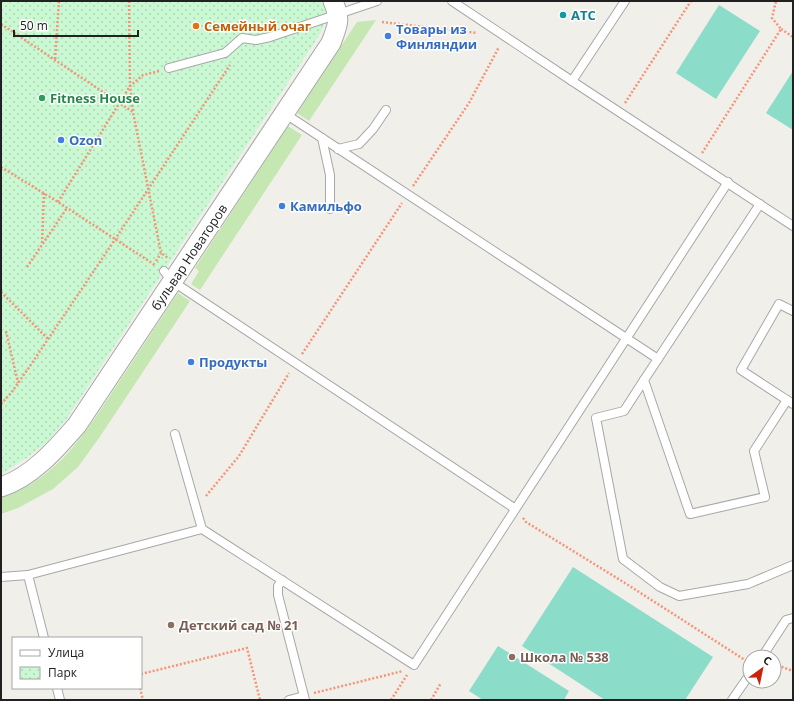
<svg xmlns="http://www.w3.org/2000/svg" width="794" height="701" font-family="'Open Sans',sans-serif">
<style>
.grass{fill:#c5e8b2}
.park{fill:url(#park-dots)}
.pitch{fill:#8bdcc8}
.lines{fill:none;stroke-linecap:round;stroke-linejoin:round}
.service-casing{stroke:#a8a8a8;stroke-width:10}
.tertiary-casing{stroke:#a8a8a8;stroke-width:21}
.path{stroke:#f49577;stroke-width:2.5;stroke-dasharray:2 2;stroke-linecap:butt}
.service{stroke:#fff;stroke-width:8}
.tertiary{stroke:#fff;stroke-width:19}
.culture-dot{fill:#0f9aa8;stroke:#fff;stroke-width:1.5}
.food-dot{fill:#e8710a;stroke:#fff;stroke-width:1.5}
.shop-dot{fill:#3f7fe0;stroke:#fff;stroke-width:1.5}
.leisure-dot{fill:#2e9e5b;stroke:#fff;stroke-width:1.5}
.education-dot{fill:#8d6e63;stroke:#fff;stroke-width:1.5}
.labels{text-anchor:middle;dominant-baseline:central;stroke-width:3;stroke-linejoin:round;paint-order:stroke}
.culture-label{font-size:13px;font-weight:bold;fill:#0d838f;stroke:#fff;text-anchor:start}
.food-label{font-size:13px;font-weight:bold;fill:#c56008;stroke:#fff;text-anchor:start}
.shop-label{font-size:13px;font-weight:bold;fill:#366cbe;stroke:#fff;text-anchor:start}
.leisure-label{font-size:13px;font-weight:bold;fill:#27864d;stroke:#fff;text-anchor:start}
.street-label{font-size:13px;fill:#212121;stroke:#fff}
.education-label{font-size:13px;font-weight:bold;fill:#785e54;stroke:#fff;text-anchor:start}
</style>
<defs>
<pattern id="park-dots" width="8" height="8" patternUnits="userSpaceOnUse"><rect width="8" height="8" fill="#c9f8d3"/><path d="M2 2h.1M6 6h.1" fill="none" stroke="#acd4b5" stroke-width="1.8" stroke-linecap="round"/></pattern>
</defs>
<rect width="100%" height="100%" fill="#f1efe9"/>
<g class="grass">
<polygon points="376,20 309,121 297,113 357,22"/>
<polygon points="288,126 302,135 200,290 191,284 199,271 195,268"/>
<path d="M178,293l12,8 -91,137 -21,29 -25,22 -35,19 -17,6v-16c58,-19 86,-68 118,-116 20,-30 39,-59 59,-89z"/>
</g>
<polygon class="park" points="1,1 319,1 327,7 322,31 67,418 48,441 28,457 1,474"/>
<g class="pitch">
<polygon points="719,5 760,31 716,99 676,73"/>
<polygon points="793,71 793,130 766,113"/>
<polygon points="573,567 713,657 685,700 605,700 522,646"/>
<polygon points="498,646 569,691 564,700 483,700 469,691"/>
</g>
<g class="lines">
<g class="service-casing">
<g id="service">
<polyline points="452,1 572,81 625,1"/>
<polyline points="169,68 225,53 242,38 256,40 270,37 377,1"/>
<polyline points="572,81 793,226"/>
<polyline points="284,113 658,359"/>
<polyline points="322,138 330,175 330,209"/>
<polyline points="338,149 359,144 373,129 386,110"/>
<polyline points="760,204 644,380 690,514 765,497 754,451 787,400"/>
<polyline points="164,271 172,281 514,508"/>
<polyline points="793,311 779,304 741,370 793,404"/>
<polyline points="644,380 624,411 596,418 623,559 660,587 679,596 748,584 793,565"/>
<polyline points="175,434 202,529 414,665 728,182"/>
<polyline points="28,575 44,638"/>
<polyline points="1,577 28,575 202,529"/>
<polyline points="282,580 278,586 278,595 305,700"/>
<polyline points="762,657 786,620 793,618"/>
<polyline points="57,688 60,700"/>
<polyline points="289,700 304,696"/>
<polyline points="732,700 750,674"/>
</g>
</g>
<g class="tertiary-casing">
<path id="tertiary" d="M1,487c31,-10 55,-38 76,-62l254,-382c7,-19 10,-23 2,-42"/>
</g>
<g class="path">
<polyline points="129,1 130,86 133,111"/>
<polyline points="382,22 477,33"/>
<polyline points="1,24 133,112 161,253 168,258"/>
<polyline points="781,29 793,37"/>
<polyline points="55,59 59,1"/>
<polyline points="625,103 691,1"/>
<polyline points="702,153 781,29 772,18 776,1"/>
<polyline points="1,167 58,202 155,265"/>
<polyline points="413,186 469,103 499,47"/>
<polyline points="58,202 130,86 143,75 159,71"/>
<polyline points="42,243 44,193"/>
<polyline points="156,261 161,253"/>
<polyline points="27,267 67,208"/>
<polyline points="1,292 48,339"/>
<polyline points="6,331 18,383"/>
<polyline points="302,354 402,203"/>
<polyline points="1,404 11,393 30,366 116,238 230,65"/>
<polyline points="206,496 239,456 289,373"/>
<polyline points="523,518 526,522 625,583 748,662"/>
<polyline points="774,664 793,671"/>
<polyline points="141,674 247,648 260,700"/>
<polyline points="140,688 143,700"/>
<polyline points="314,693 403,671"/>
<polyline points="391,700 407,675"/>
<polyline points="431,700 441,683"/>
</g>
<use href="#service" class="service"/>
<use href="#tertiary" class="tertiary"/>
</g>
<circle class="culture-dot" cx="563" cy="15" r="4"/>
<circle class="food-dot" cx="196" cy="26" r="4"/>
<g class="shop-dot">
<circle cx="388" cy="36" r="4"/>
<circle cx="61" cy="140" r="4"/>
<circle cx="282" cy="206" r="4"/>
<circle cx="191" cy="362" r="4"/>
</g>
<circle class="leisure-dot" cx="42" cy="98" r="4"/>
<g class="education-dot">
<circle cx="171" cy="625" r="4"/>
<circle cx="512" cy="657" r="4"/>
</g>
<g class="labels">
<g class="culture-label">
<text x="571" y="15">АТС</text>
</g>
<g class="food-label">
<text x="204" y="26">Семейный очаг</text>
</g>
<g class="shop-label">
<text x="396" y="29">Товары из<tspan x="396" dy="15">Финляндии</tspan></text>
<text x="69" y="140">Ozon</text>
<text x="290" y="206">Камильфо</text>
<text x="199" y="362">Продукты</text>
</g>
<g class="leisure-label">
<text x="50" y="98">Fitness House</text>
</g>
<g class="street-label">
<text transform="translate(189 257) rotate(-56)">бульвар Новаторов</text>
</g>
<g class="education-label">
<text x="179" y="625">Детский сад № 21</text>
<text x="520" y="657">Школа № 538</text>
</g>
</g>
<rect width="794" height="701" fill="none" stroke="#212121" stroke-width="4"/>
<rect x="12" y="637" width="130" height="52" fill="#ffffff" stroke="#a6a6a6"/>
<rect x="20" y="650" width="20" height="6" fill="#ffffff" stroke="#a6a6a6"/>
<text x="48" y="657" font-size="12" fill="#212121">Улица</text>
<rect x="20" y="667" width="20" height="12" fill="url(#park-dots)" stroke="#a6a6a6"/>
<text x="48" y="677" font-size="12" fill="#212121">Парк</text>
<g transform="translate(762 669) rotate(33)"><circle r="19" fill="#ffffff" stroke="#a6a6a6"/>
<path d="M0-3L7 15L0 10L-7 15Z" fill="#c92409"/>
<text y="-6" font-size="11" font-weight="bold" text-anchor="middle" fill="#212121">С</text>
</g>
<path d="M14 30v6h124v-6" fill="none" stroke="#212121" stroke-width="2"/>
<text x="20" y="30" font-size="12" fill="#212121" stroke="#ffffff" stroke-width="3" paint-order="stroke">50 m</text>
</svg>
